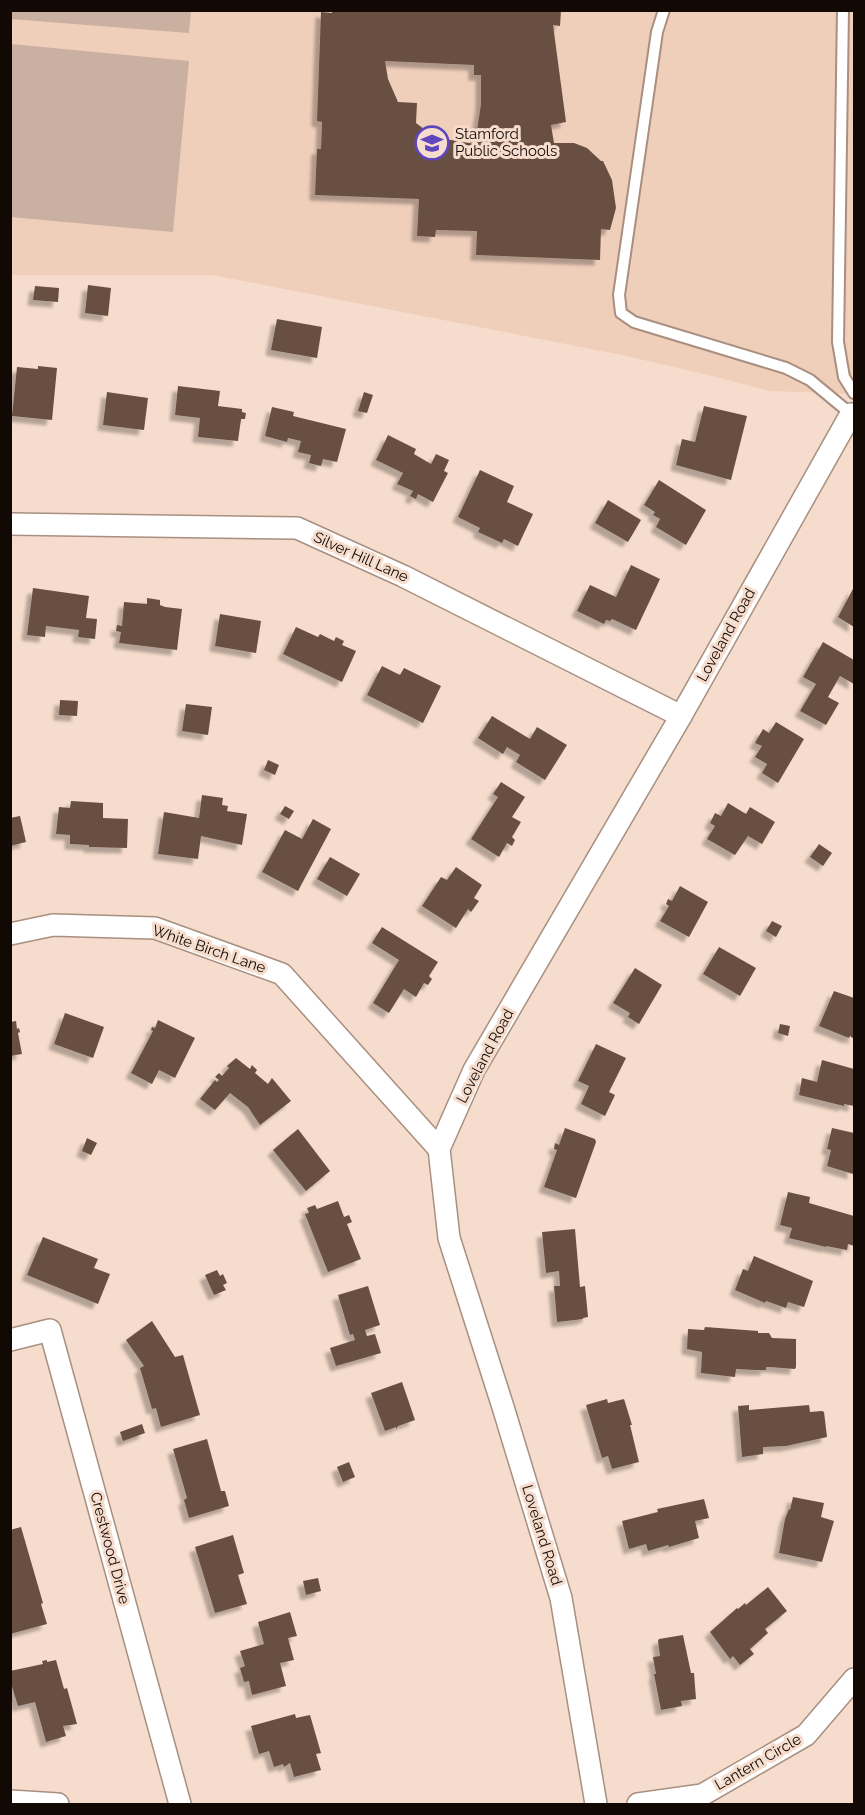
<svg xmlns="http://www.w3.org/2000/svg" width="865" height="1815" font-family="Raleway,sans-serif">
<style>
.built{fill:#efceba}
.green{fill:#c9b0a1}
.building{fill:#675043;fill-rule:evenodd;filter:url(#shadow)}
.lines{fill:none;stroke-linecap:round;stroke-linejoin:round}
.lane-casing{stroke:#a88f80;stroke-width:14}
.street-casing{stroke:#a88f80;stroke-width:24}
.lane{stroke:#fff;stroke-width:10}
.street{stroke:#fff;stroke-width:21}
.labels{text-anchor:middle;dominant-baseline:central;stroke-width:6;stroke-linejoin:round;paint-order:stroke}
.poi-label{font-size:15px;fill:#120905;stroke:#f6dccc;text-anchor:start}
.street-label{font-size:15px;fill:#120905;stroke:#f6dccc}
</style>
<defs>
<filter id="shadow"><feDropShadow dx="-5.5" dy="5.5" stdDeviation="1.5" flood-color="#0004"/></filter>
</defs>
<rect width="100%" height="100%" fill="#f6dccc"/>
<polygon class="built" points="11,11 854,11 854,394 770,391 709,375 617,354 213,275 11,275"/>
<g class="green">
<polygon points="10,11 11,10 191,11 189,33 11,19"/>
<polygon points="11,44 189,61 173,232 11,217"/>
</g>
<g class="building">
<path d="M332,10h229l-1,16 -7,-1 13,97 -15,3 3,18h20l13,5 14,13h2l9,19 4,28 -6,22 -9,-1 -1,31 -124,-5 1,-24 -41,-1 -1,7 -18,-1 2,-37 -104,-4 2,-46h4l1,-27 -5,-1 4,-109 11,1zM385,61l89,4v10h7v29l-6,40 -30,-5 -17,-7 -12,-9 1,-20 -19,-1 -10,-23z"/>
<polygon points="88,285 111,288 108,316 85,313"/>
<polygon points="35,286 59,288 58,302 33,300"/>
<polygon points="277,319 322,327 317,358 271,350"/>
<polygon points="38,366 57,368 52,420 12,416 17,367 38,369"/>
<polygon points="178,386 220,391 218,406 242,409 242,412 246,413 245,419 241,419 238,441 198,437 200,418 175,415"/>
<polygon points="107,392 148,398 144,430 103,425"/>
<polygon points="364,392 373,395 367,413 358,411"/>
<polygon points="704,406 747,416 731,480 676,465 682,439 695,442"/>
<polygon points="272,407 294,412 293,416 346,429 337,462 323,459 321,466 309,463 311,455 298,452 301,441 288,438 287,442 265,436"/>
<polygon points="388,435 416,449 414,454 431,464 436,454 449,460 444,471 448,473 433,502 418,494 416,499 410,496 413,491 397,484 403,473 376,460"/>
<polygon points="480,470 514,486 507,502 533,514 518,546 504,539 502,543 478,532 480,528 458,517"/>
<polygon points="659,480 706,510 686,545 656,527 660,519 653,515 655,512 644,505"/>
<polygon points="608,500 641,520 628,542 595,523"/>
<polygon points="631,565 660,579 636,630 612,619 610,621 606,620 604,624 577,611 590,585 616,597"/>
<polygon points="854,587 854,627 838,617"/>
<polygon points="33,588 89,596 86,618 97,619 95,639 78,637 79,630 46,626 45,637 27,635"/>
<polygon points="147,598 160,600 160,605 165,607 182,609 177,650 119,643 121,632 116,631 117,625 122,626 124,602 147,604"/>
<polygon points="220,614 261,621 256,653 215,646"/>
<polygon points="296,627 318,637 320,634 334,641 336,637 344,641 342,645 356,651 342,682 283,654"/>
<polygon points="823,642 854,660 854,684 840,676 828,697 839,703 826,725 800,711 816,684 803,677"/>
<polygon points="382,666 400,675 404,668 441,686 423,723 367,695"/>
<polygon points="60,700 78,701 77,716 59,715"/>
<polygon points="186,704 212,707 208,735 182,731"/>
<polygon points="492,716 530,739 537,727 567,745 545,780 516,762 520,755 507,747 503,754 478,738"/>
<polygon points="776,722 804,739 778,783 762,773 767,764 755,757 762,746 755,743 763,729 769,733"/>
<polygon points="268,760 279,765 275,775 264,770"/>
<polygon points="501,782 525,797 512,817 521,822 512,837 515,840 512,846 507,843 499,857 471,839 498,797 493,794"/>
<polygon points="202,795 223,798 222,805 228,806 227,811 247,814 242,845 201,836 198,859 158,854 164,812 199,818"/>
<polygon points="71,801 103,803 103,818 128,819 127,848 89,847 89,845 70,844 70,835 56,834 59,807 70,808"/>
<polygon points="728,803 746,814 750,807 775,822 762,844 748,836 735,855 707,839 715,826 710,823 715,813 721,816"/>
<polygon points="285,806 294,811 289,819 280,814"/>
<polygon points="20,816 26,842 10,846 10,818"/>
<polygon points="313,819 331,829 298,891 262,872 285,830 302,839"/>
<polygon points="819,844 832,853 823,866 810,857"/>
<polygon points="330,857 360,874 347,896 317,879"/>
<polygon points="456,867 482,885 474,898 479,901 471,912 468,909 456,928 422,906 441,877 447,880"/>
<polygon points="680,886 708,902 689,937 660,921 669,906 666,904 668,899 672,901"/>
<polygon points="772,921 782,926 776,937 766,931"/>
<polygon points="382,927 438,962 429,976 432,979 428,985 424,983 416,997 404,989 389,1013 373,1003 399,960 372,943"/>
<polygon points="719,947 756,968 740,996 703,974"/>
<polygon points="635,968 662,985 639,1024 628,1017 630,1013 613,1003"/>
<polygon points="834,991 854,998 854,1039 850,1036 849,1038 819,1026"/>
<polygon points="65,1013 104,1027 93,1058 54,1044"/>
<polygon points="158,1020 195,1038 175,1078 159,1070 152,1084 131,1073 153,1031 151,1030 152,1027 155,1028"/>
<polygon points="16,1021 17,1029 19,1028 20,1032 18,1033 22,1054 10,1056 10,1022"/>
<polygon points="780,1024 790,1026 788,1036 778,1033"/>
<polygon points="596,1044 626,1058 609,1092 615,1095 605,1116 581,1104 589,1086 578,1081"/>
<polygon points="236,1058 250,1069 252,1065 257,1070 255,1073 268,1084 272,1078 291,1101 260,1125 248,1107 230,1093 215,1110 200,1099 215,1080 217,1082 219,1080 215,1077 219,1073 222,1076 229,1068 227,1066"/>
<polygon points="822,1060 854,1069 854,1106 844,1104 844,1106 799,1095 802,1078 817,1082"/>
<polygon points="565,1128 595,1139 596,1142 576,1198 544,1187 557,1150 554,1149 555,1143 559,1145"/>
<polygon points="832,1128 854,1133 853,1174 827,1166 831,1150 827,1149"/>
<polygon points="298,1129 330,1171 306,1191 273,1150"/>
<polygon points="87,1138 97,1143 91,1155 82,1151"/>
<polygon points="788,1192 810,1197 809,1203 854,1216 854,1246 848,1244 847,1250 826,1246 826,1247 789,1238 792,1228 780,1225"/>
<polygon points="338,1201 344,1217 349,1215 352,1222 347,1224 361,1259 328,1272 305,1214 309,1213 307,1208 315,1205 317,1209"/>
<polygon points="575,1229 580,1287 585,1286 588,1317 583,1318 583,1319 557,1322 554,1286 560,1286 559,1271 546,1273 542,1232"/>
<polygon points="43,1237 98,1259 94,1268 110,1274 98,1304 27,1275"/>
<polygon points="754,1256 813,1281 804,1307 788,1302 786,1308 766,1301 765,1303 735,1290 743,1269 748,1271"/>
<polygon points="217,1270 220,1276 223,1274 227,1283 223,1285 226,1290 214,1295 205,1275"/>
<polygon points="368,1286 380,1325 365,1330 367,1336 375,1334 381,1353 336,1366 330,1348 355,1340 353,1334 350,1335 338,1295"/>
<polygon points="152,1321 175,1357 183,1355 200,1415 161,1427 156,1408 152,1409 140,1368 144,1366 126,1340"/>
<polygon points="705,1327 758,1331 758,1333 769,1333 772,1338 796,1339 796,1367 795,1369 770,1367 766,1367 766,1370 756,1370 736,1369 735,1377 701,1373 702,1352 687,1349 688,1329 704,1330"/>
<polygon points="402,1382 415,1420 398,1426 396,1429 396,1427 385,1431 371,1393"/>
<polygon points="607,1399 608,1403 624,1399 632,1425 630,1425 639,1462 612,1469 608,1456 602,1458 586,1405"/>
<polygon points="749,1405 749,1410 809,1405 810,1412 822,1411 824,1412 827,1437 786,1446 763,1447 763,1454 742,1457 738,1406"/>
<polygon points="142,1424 145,1433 123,1441 120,1432"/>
<polygon points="207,1439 221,1491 225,1491 229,1506 189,1518 184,1500 187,1498 173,1449"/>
<polygon points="349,1462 355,1477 343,1482 337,1467"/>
<polygon points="793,1497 824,1503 821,1517 834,1521 822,1562 779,1553 785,1519 789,1509 790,1510"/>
<polygon points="704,1499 709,1518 695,1521 699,1538 669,1547 668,1545 648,1551 646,1544 629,1549 622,1521 658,1512 657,1509"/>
<polygon points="21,1527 43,1603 41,1604 47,1624 10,1634 10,1530"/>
<polygon points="233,1535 244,1573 238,1575 247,1604 215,1613 195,1547"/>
<polygon points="318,1578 321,1591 306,1595 303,1581"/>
<polygon points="768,1587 787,1611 765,1629 768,1633 750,1649 754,1654 740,1665 733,1656 730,1659 710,1632 737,1608 738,1609 745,1603 746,1605"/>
<polygon points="290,1612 297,1636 288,1638 294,1660 280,1663 286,1686 252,1695 249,1681 244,1682 240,1668 245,1666 240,1651 264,1644 258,1622"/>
<polygon points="683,1635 691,1673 694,1673 696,1699 681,1701 682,1706 661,1710 654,1674 656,1674 653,1657 660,1656 658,1641 659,1639"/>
<polygon points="47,1660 47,1662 56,1660 64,1689 67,1688 77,1724 63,1726 66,1736 46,1742 35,1702 18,1706 10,1680 10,1671 43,1664 42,1661"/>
<polygon points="295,1714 296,1718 310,1715 321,1753 316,1754 321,1770 294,1777 290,1763 284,1767 283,1764 274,1767 269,1751 259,1754 251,1726"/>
</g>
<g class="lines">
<g class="lane-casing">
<g id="lane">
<polyline points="664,10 657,32 619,295 621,313 634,322 786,368 810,380 851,414"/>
<polyline points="843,10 838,342 844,377 854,393"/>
</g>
</g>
<g class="street-casing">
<g id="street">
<polyline points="10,524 297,528 403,576 681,716"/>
<polyline points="10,934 53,925 155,928 282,974 439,1149"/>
<polyline points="10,1340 50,1330 180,1804"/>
<polyline points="10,1801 58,1804"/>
<polyline points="596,1804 561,1598 503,1407 449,1238 439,1149 474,1070 681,716 851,414 854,414"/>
<polyline points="638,1804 702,1795 806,1735 854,1679"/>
</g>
</g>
<use href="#lane" class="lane"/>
<use href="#street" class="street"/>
</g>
<defs>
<g id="school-ring" transform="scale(1.725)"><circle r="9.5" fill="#f6dccc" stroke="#5e46be" stroke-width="1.5"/><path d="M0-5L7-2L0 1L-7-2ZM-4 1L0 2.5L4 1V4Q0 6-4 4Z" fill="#5e46be"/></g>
</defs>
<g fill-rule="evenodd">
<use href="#school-ring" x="432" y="143"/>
</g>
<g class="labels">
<g class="poi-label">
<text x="455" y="134">Stamford<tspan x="455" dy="17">Public Schools</tspan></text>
</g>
<g class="street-label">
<text transform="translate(361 557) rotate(24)">Silver Hill Lane</text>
<text transform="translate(726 635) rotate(-61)">Loveland Road</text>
<text transform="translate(209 949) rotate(19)">White Birch Lane</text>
<text transform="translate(485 1056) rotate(-62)">Loveland Road</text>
<text transform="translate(542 1535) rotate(73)">Loveland Road</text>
<text transform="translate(110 1548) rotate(75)">Crestwood Drive</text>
<text transform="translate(758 1762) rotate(-30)">Lantern Circle</text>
</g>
</g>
<rect width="865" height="1815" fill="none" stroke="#120905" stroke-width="24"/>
</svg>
